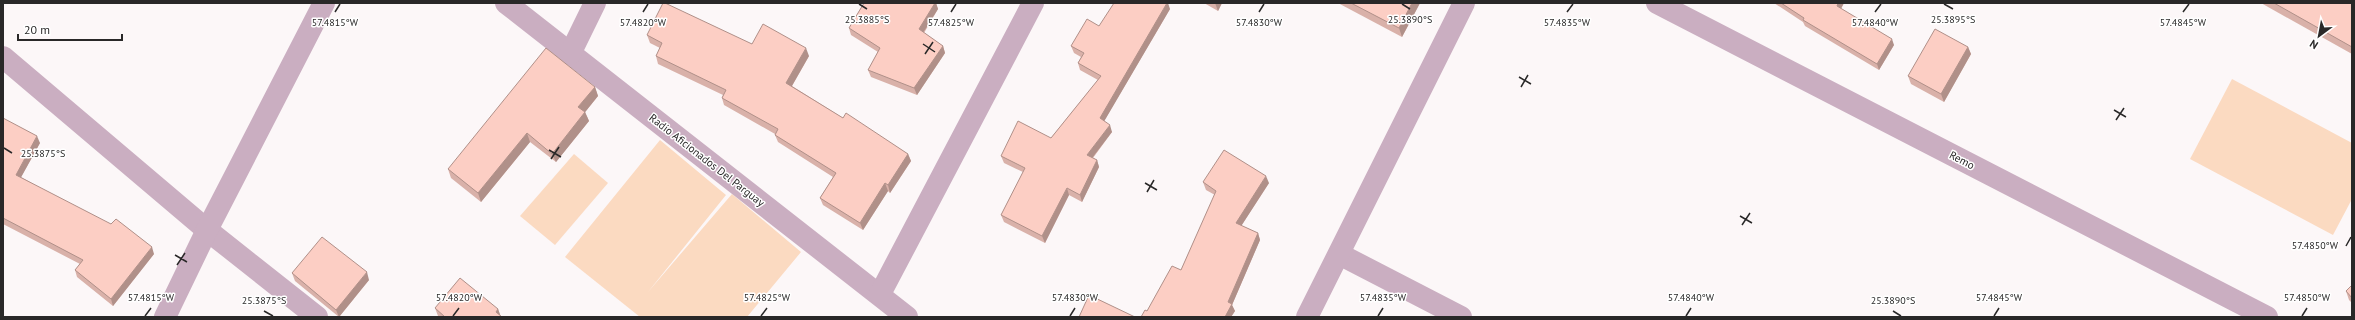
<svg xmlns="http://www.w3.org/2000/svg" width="2355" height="320" font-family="'PT Sans',sans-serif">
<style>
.green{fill:#fbdac1}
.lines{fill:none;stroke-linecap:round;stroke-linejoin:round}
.street{stroke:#caaec1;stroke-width:22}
.wall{fill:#d9b1a9}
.shaded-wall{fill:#b09089}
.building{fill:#fccec4;stroke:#b09089}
.ticks{fill:none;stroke:#292828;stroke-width:1.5}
.labels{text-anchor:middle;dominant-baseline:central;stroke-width:3;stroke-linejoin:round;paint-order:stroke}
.street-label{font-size:11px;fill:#292828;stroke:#fff}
.ticks-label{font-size:10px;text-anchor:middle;fill:#292828;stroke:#fff;stroke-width:3;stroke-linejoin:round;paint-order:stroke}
</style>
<rect width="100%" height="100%" fill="#fcf7f8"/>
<g class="green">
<polygon points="2232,79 2352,143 2352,199 2333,235 2190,159"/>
<polygon points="660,140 726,195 648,292 732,194 801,252 747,317 640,317 565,257"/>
<polygon points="574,154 608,183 555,245 520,216"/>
</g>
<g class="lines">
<g class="street">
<polyline points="506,3 907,317"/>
<polyline points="1657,3 2267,317"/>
<polyline points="570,54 595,3"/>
<polyline points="3,57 207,230 317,317"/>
<polyline points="1339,254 1461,317"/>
<polyline points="880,294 1033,3"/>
<polyline points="165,317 207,230 324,3"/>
<polyline points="1307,317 1464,3"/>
</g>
</g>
<g class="wall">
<polygon points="864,3 936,3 938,9 924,33 943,46 945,53 917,95 871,77 868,70 878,52 851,35 849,28"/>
<polygon points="1204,3 1222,3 1218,11"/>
<polygon points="1338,3 1420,3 1402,37"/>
<polygon points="1774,3 1844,3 1841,9 1894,45 1879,70 1805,26 1803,22"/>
<polygon points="2261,3 2352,3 2352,54"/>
<polygon points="1170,9 1104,121 1112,132 1093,158 1097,160 1099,167 1082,202 1069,195 1045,243 1004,222 1001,215 1023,172 1004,163 1001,156 1051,138 1098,80 1080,70 1078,63 1081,57 1074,53 1071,46 1099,26"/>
<polygon points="647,35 752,44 809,56 792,86 843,118 908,154 911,161 890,193 888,191 863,230 823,205 820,198 833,177 778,142 775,135 775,134 724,105 722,98 723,95 658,64 656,56 660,48 650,43"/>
<polygon points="1968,47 1971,54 1944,102 1911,84 1908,76"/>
<polygon points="595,87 598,96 585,112 589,121 556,162 530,142 481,202 451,178 448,169"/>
<polygon points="3,118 40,143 21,177 154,254 113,306 77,277 75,270 80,264 3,224"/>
<polygon points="1203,182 1269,183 1241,226 1258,233 1260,240 1232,305 1235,311 1231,317 1141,317 1147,311 1181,270 1215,195 1206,190"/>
<polygon points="292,273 369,280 339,317 295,281"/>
<polygon points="2352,285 2352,303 2349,300 2346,291"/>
<polygon points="435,308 498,309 500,315 502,317 439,317 438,316"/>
</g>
<g class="shaded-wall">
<polygon points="935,3 936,3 938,9 921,36 919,29"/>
<polygon points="1167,3 1168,3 1170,9 1102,125 1100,118"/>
<polygon points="1215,3 1222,3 1218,11"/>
<polygon points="1412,3 1420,3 1402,37 1399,28"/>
<polygon points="1838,3 1844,3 1839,12 1837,6"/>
<polygon points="1892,39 1894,45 1879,70 1877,64"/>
<polygon points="943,46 945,53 917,95 914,88"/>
<polygon points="1968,47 1971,54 1944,102 1941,94"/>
<polygon points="806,48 809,56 789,91 786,83"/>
<polygon points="595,87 598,96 582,116 578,107"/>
<polygon points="585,112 589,121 556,162 552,154"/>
<polygon points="1110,125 1112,132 1089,162 1087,155"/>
<polygon points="527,133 530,142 481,202 478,193"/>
<polygon points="37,136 40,143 19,181 16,175"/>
<polygon points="908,154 911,161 890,193 888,185"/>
<polygon points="1097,160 1099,167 1082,202 1080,195"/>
<polygon points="1266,176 1269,183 1238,231 1236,223"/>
<polygon points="885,183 888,191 863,230 860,223"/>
<polygon points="1067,188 1069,195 1045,243 1042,236"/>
<polygon points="1258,233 1260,240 1232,305 1235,311 1231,317 1225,317 1228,302"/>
<polygon points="152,247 154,254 113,306 111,299"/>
<polygon points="367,272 369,280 339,317 336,310"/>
<polygon points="498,309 501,317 496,312"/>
</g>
<g class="building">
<polygon points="663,3 665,3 752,44 763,24 806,48 786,83 843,118 846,113 908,154 888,185 885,183 860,223 820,198 836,173 775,135 778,129 722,98 726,90 656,56 662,43 647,35"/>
<polygon points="864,3 935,3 919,29 943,46 914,88 868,70 880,48 849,28"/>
<polygon points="1114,3 1167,3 1100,118 1110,125 1087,155 1097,160 1080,195 1067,188 1042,236 1001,215 1025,168 1001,156 1018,121 1051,138 1101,76 1078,63 1084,53 1071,46 1087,19 1099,26"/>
<polygon points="1351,3 1412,3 1399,28"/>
<polygon points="1781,3 1838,3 1837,6 1892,39 1877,64 1803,20 1804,18"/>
<polygon points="2274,3 2352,3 2352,47"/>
<polygon points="1935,29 1968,47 1941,94 1908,76"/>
<polygon points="546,48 595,87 578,107 585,112 552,154 527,133 478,193 448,169"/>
<polygon points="3,118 37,136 16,175 111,224 116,219 152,247 111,299 75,270 83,260 3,218"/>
<polygon points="1224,150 1266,176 1236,223 1258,233 1228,302 1232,304 1225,317 1141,317 1145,310 1147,311 1172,266 1181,270 1216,191 1203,182"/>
<polygon points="322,237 367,272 336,310 292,273"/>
<polygon points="460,278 498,309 496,312 502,317 445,317 435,308"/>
<polygon points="2352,285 2352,298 2346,291"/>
<polygon points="1089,295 1135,317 1079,317"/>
</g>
<path class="ticks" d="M859,4l8,5M1402,4l8,5M1944,4l9,5M335,12l5,-8M643,12l5,-8M951,12l5,-8M1259,12l5,-8M1567,12l6,-8M1875,12l6,-8M2183,12l6,-8M923,44l12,8M925,54l8,-12M1519,77l12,7M1521,87l7,-12M2114,110l12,7M2116,120l8,-12M4,148l8,5M549,150l12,7M551,159l8,-12M1145,183l12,7M1147,192l7,-12M1740,216l12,7M1742,225l8,-12M2346,246l5,-9M175,255l12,7M177,265l8,-12M264,311l9,5M1893,311l8,5M145,316l6,-8M453,316l6,-8M761,316l6,-8M1070,316l5,-8M1378,316l5,-8M1686,316l5,-8M1994,316l5,-8M2302,316l5,-8"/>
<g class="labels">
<g class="street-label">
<text transform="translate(707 160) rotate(38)">Radio Aficionados Del Parguay</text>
<text transform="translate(1962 160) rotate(27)">Remo</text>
</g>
</g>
<g class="ticks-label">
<text x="1953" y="23">25.3895°S</text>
<text x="867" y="23">25.3885°S</text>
<text x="1410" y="23">25.3890°S</text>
<text x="2183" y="26">57.4845°W</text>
<text x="335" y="26">57.4815°W</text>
<text x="643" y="26">57.4820°W</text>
<text x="951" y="26">57.4825°W</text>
<text x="1259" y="26">57.4830°W</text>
<text x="1567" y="26">57.4835°W</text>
<text x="1875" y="26">57.4840°W</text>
<text x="43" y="157">25.3875°S</text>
<text x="2315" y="249">57.4850°W</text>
<text x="151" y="301">57.4815°W</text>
<text x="459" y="301">57.4820°W</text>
<text x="767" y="301">57.4825°W</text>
<text x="1075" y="301">57.4830°W</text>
<text x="1383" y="301">57.4835°W</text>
<text x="1691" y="301">57.4840°W</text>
<text x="1999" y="301">57.4845°W</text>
<text x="2307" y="301">57.4850°W</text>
<text x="264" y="304">25.3875°S</text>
<text x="1893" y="304">25.3890°S</text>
</g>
<rect width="2355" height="320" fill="none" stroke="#292828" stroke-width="8"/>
<g transform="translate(2319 36) rotate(212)" stroke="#ffffff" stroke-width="3" paint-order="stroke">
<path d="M0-3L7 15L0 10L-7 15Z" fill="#292828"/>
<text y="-6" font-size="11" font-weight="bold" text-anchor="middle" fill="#292828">N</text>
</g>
<path d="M18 34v6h104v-6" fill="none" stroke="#292828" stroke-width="2"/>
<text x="24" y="34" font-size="12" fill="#292828" stroke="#ffffff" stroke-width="3" paint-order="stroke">20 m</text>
</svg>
